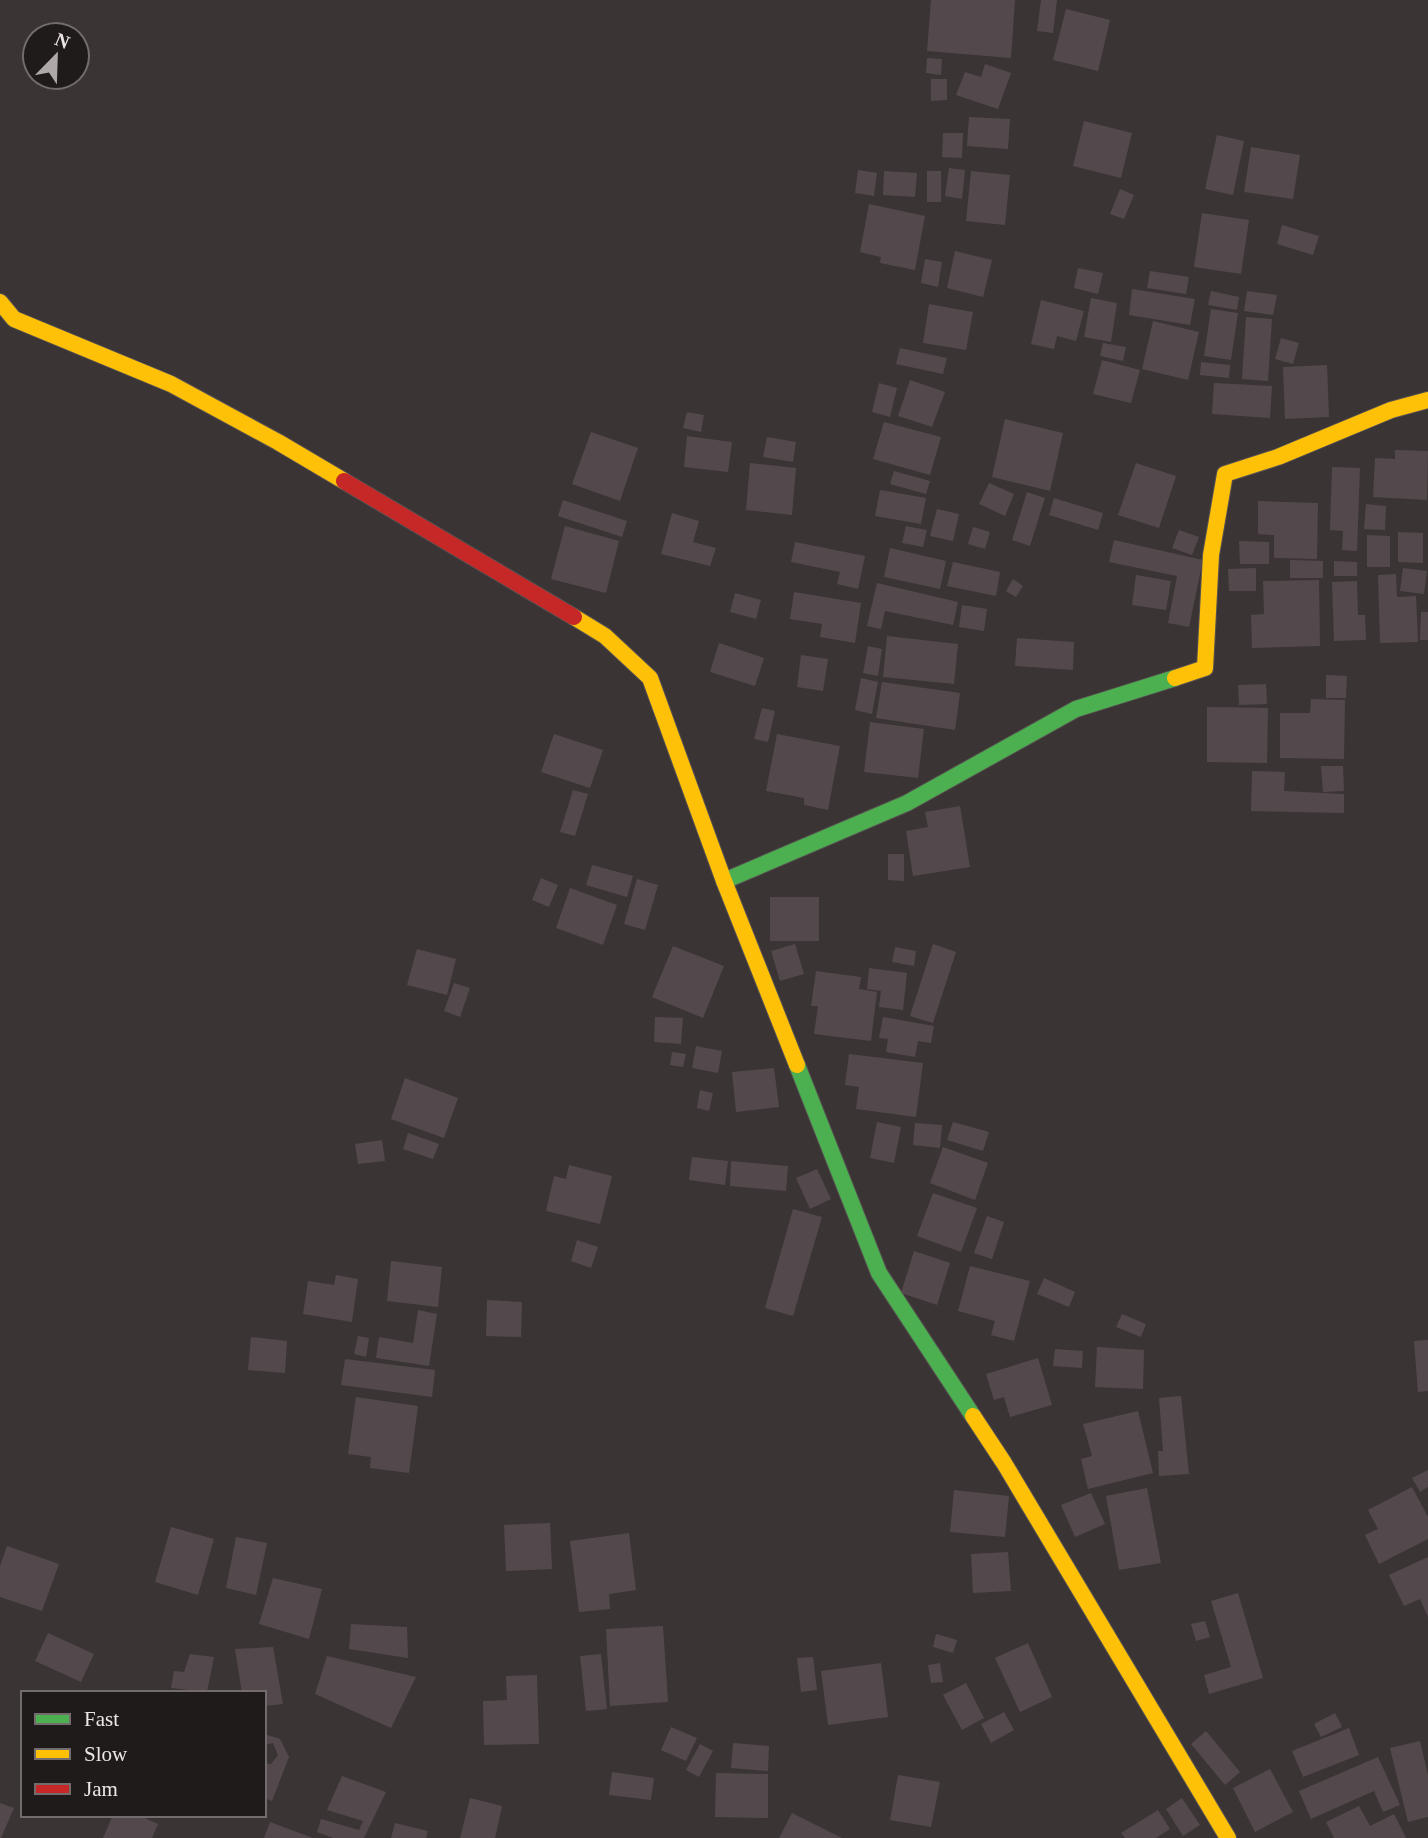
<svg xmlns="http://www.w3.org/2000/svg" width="1428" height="1838" font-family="Georgia,serif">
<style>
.building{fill:#53494c}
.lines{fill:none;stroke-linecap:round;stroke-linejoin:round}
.fast-casing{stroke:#575151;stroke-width:18}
.slow-casing{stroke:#575151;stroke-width:18}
.jam-casing{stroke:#575151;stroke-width:18}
.fast{stroke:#4caf50;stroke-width:16}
.slow{stroke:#ffc107;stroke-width:16}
.jam{stroke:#c62828;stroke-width:16}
</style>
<rect width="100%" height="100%" fill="#3a3434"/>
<g class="building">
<polygon points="931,0 1015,0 1011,58 927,51"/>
<polygon points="1041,0 1057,0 1053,33 1037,31"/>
<polygon points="1066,9 1110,20 1098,71 1053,60"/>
<polygon points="927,58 942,59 941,75 926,73"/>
<polygon points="985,64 1011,73 998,109 956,95 965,72 981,77"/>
<polygon points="931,79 947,79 947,100 931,101"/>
<polygon points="969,117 1010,119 1008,149 967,146"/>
<polygon points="1084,121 1132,133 1121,178 1073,166"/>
<polygon points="943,133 963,133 962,158 942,157"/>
<polygon points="1217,135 1244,141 1233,195 1205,189"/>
<polygon points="1251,147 1300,155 1293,199 1244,192"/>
<polygon points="949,168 965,170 962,199 945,196"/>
<polygon points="858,170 877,173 874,196 855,193"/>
<polygon points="884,171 917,173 915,197 883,195"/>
<rect x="927" y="171" width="14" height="31"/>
<polygon points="971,171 1010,175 1005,225 966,221"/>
<polygon points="1120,189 1134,195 1124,219 1110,214"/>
<polygon points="869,204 925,216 915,270 880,263 881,257 860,252"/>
<polygon points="1202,213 1249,220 1241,274 1194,267"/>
<polygon points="1282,225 1319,236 1313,255 1277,244"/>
<polygon points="955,251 992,260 983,297 947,288"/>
<polygon points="925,259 942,262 938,287 921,283"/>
<polygon points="1078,268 1103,273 1098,294 1074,288"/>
<polygon points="1150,271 1189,277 1186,294 1147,288"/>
<polygon points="1132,289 1195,299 1190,325 1129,315"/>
<polygon points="1211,291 1239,297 1237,310 1208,305"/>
<polygon points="1247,291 1277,295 1273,315 1244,311"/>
<polygon points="1091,298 1117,303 1111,342 1084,337"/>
<polygon points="1041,300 1084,311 1076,341 1057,336 1054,349 1031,344"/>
<polygon points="929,304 973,312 966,350 923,343"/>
<polygon points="1211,309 1238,313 1231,360 1204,356"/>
<polygon points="1246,317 1272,319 1268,381 1242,379"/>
<polygon points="1153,321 1199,332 1188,380 1142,369"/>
<polygon points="1281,338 1299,343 1293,364 1275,359"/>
<polygon points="1103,343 1126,347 1123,361 1100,356"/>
<polygon points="900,348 947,358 943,374 896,364"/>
<polygon points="1102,360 1140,370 1131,403 1093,394"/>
<polygon points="1201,362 1230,365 1229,378 1200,375"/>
<polygon points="1327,365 1329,417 1285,419 1283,367"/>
<polygon points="910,380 945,392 932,427 898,416"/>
<polygon points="879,383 897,388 890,417 872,412"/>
<polygon points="1214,383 1272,386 1270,418 1212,414"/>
<polygon points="687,412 704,415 701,432 683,428"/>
<polygon points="1005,419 1063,433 1050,491 992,477"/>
<polygon points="884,422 941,437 930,475 873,459"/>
<polygon points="591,432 638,448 620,501 572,484"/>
<polygon points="687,436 732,442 728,472 684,467"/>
<polygon points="767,437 796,442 793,462 763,457"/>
<polygon points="1395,450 1428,451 1427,500 1373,497 1375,458 1395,459"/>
<polygon points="750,463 796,468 792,515 746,510"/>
<polygon points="1136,463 1176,476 1159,528 1118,515"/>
<polygon points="1332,467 1360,468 1357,551 1342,550 1343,531 1330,530"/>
<polygon points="894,471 930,481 926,494 890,484"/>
<polygon points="989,483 1014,494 1005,516 979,504"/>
<polygon points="880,490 926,498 921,524 875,516"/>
<polygon points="1027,492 1045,498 1030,546 1012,540"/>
<polygon points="1054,498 1103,513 1098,530 1049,515"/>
<polygon points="563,500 627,521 622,537 558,516"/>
<polygon points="1258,501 1318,503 1317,559 1274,558 1274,535 1258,534"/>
<polygon points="1366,504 1386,506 1385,530 1364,529"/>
<polygon points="937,509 959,514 953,541 930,536"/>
<polygon points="672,513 699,521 693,542 716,548 710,566 661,554"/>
<polygon points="565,526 619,541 606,593 551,579"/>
<polygon points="906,526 927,530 923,547 902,543"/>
<polygon points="973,527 990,532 985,549 968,544"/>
<polygon points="1179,530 1199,537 1192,555 1172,548"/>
<polygon points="1398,532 1423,533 1423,563 1398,562"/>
<polygon points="1367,535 1390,536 1390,567 1367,567"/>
<polygon points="1114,540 1203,560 1189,627 1168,623 1177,576 1109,562"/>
<polygon points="1239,541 1269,542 1269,564 1240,564"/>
<polygon points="795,542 865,556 858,589 837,584 840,572 791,562"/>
<polygon points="890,548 946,561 940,589 884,577"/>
<polygon points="1290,560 1323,561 1323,578 1290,578"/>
<polygon points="1334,561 1357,562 1357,576 1334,576"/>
<polygon points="953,562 1000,572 996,596 947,586"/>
<polygon points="1256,568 1256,591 1229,591 1228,569"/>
<polygon points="1403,568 1427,571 1424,594 1400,591"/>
<polygon points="1396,574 1397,597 1416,596 1418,642 1380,643 1378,575"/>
<polygon points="1136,575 1171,581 1166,610 1132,605"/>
<polygon points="1013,579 1023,586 1016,597 1006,591"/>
<polygon points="1319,580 1320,646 1252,648 1251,615 1264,614 1263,581"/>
<polygon points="1357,581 1358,615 1365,615 1366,640 1334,641 1332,582"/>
<polygon points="877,583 958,602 953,625 885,611 881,629 867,626"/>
<polygon points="794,592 861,603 855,643 820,637 822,624 790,619"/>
<polygon points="735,593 761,600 756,619 730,612"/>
<polygon points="962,605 987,609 984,631 959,627"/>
<polygon points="1421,612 1428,612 1428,640 1420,640"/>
<polygon points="887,636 958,644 954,684 883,677"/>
<polygon points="1017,638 1074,642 1073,670 1015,666"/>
<polygon points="719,643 764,658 755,686 710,672"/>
<polygon points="868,646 882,649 878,676 863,673"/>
<polygon points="801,655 828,659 823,691 797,687"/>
<polygon points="1326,675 1347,676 1346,698 1326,698"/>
<polygon points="861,678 878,682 872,714 855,710"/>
<polygon points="882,682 960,693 955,730 876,718"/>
<polygon points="1266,684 1267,704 1239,705 1238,685"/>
<polygon points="1311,699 1345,700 1344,759 1280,758 1280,713 1310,713"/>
<polygon points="1207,707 1268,708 1267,763 1207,762"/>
<polygon points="762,708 775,711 768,742 754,739"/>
<polygon points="870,722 924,729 918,778 864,772"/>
<polygon points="554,734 603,750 590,788 541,772"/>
<polygon points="777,734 840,746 828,810 804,805 804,798 766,791"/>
<polygon points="1321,766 1343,766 1344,791 1323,792"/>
<polygon points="1252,771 1285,772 1284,791 1344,794 1344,813 1251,811"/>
<polygon points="573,790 588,794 575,836 560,832"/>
<polygon points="960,806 970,867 913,876 906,831 928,827 925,812"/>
<polygon points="888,854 904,854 904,881 888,880"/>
<polygon points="592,865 633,876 627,897 586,885"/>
<polygon points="541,878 558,885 549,907 532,900"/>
<polygon points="637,879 658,885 645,930 624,924"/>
<polygon points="570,888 617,905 603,945 556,928"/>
<rect x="770" y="897" width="49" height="44"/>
<polygon points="795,944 804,974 780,981 771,951"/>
<polygon points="933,944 956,952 933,1023 910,1016"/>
<polygon points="673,946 724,966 703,1018 652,997"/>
<polygon points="895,947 916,951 914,966 892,962"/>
<polygon points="417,949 456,959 447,995 407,985"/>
<polygon points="869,968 907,973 903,1010 879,1007 881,991 867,989"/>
<polygon points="816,971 861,977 859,989 877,992 871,1041 814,1034 818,1006 811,1006"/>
<polygon points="454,983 470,988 460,1017 444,1011"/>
<polygon points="655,1017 683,1018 681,1044 654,1042"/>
<polygon points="883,1017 934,1026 931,1043 918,1041 915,1057 886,1052 888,1039 879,1038"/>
<polygon points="696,1046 722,1051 718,1073 692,1068"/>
<polygon points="672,1052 686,1054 683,1067 670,1065"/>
<polygon points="849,1054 923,1063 916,1117 856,1109 859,1087 845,1085"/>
<polygon points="774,1068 779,1107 736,1112 732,1072"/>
<polygon points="405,1078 458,1098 444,1138 391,1119"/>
<polygon points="700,1090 713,1093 709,1111 697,1108"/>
<polygon points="877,1122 901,1127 894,1163 870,1158"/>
<polygon points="953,1122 989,1132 983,1151 947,1140"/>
<polygon points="915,1123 942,1125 940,1148 913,1145"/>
<polygon points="408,1133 439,1144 433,1159 403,1149"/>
<polygon points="382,1140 385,1161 358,1164 355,1144"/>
<polygon points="943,1147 988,1163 975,1200 930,1183"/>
<polygon points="692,1157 728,1161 725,1185 689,1180"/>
<polygon points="731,1161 788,1166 786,1191 730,1186"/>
<polygon points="569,1165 612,1176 600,1224 546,1211 554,1176 566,1179"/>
<polygon points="817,1169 831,1199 810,1209 796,1178"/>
<polygon points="933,1193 977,1208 961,1252 917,1236"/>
<polygon points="793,1209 822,1217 793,1316 765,1308"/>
<polygon points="987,1216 1004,1222 992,1259 974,1253"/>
<polygon points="577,1240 598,1247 591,1268 571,1261"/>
<polygon points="914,1251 950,1263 937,1305 901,1293"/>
<polygon points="391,1261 442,1267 438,1307 387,1301"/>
<polygon points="970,1266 1030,1281 1014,1341 991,1335 995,1321 958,1311"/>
<polygon points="336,1275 358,1279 352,1322 303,1314 308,1281 334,1285"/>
<polygon points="1044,1278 1075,1292 1069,1307 1037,1294"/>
<polygon points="487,1300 522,1302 521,1337 486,1336"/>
<polygon points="418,1310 437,1314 429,1366 376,1358 379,1337 413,1343"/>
<polygon points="1122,1314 1146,1324 1141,1337 1116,1327"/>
<polygon points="358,1336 369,1338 366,1357 354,1354"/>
<polygon points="251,1337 287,1341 285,1373 248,1370"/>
<polygon points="1428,1340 1428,1391 1418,1392 1414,1341"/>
<polygon points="1097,1347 1144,1350 1143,1389 1095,1387"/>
<polygon points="1055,1349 1083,1351 1082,1368 1053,1366"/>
<polygon points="1038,1358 1052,1405 1010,1417 1004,1397 994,1400 986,1374"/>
<polygon points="345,1359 435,1370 432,1397 341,1385"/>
<polygon points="1181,1396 1189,1474 1159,1476 1158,1451 1163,1451 1159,1398"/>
<polygon points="356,1397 418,1406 409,1473 370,1468 371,1457 348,1454"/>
<polygon points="1138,1411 1153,1473 1088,1489 1081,1459 1092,1456 1083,1424"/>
<polygon points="1428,1470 1428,1487 1420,1492 1412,1478"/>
<polygon points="1412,1487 1428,1517 1428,1539 1379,1564 1365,1535 1378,1529 1368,1510"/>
<polygon points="1147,1488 1161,1563 1119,1570 1106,1496"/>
<polygon points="954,1490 1009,1496 1005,1537 950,1532"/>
<polygon points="1091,1493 1105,1524 1075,1537 1061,1505"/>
<polygon points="550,1523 552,1569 506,1571 504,1525"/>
<polygon points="171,1527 214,1539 198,1595 155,1582"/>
<polygon points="629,1533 636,1590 609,1594 610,1609 579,1612 570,1541"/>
<polygon points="236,1537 267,1543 256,1595 226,1588"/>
<polygon points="7,1546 59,1564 42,1611 0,1597 0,1566"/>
<polygon points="1008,1552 1011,1591 973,1593 971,1554"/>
<polygon points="1428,1557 1428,1617 1420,1599 1404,1606 1389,1575"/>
<polygon points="273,1578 322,1589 309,1639 259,1624"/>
<polygon points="1238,1593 1263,1678 1209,1694 1204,1675 1231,1667 1211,1601"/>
<polygon points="1205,1621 1210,1637 1196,1641 1191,1624"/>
<polygon points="351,1624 407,1627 408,1658 349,1649"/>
<polygon points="663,1626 668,1702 610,1706 606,1629"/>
<polygon points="48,1633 94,1654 81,1682 35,1661"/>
<polygon points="936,1634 957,1640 953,1653 933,1647"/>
<polygon points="1028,1643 1052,1697 1020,1712 995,1658"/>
<polygon points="273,1647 283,1704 264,1706 264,1693 242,1693 235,1649"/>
<polygon points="190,1654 214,1657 207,1692 171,1688 174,1671 184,1672"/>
<polygon points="601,1654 607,1709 586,1711 580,1656"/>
<polygon points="327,1656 416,1677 391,1728 315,1694"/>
<polygon points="813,1657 817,1690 801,1692 797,1658"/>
<polygon points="881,1663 888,1717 828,1725 821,1671"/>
<polygon points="940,1663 943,1682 931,1683 928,1665"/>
<polygon points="537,1675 539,1744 484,1745 483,1701 507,1700 506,1676"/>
<polygon points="966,1683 984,1718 962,1730 943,1695"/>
<polygon points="1004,1712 1014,1730 991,1743 981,1724"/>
<polygon points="1335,1713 1342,1727 1321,1737 1314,1724"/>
<polygon points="671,1727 697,1738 686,1761 661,1750"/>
<polygon points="1349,1728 1359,1755 1303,1777 1292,1751"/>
<polygon points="1206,1731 1240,1772 1225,1785 1191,1744"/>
<polygon points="264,1734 280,1739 289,1757 272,1801 264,1798 264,1763 271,1764 278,1755 273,1743 264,1745"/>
<polygon points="1420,1741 1428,1775 1428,1817 1408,1822 1390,1748"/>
<polygon points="733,1743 769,1746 768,1771 731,1768"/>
<polygon points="700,1744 713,1751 699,1777 686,1770"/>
<polygon points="1378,1757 1400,1805 1383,1812 1374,1791 1311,1819 1299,1791"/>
<polygon points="1270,1769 1293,1812 1255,1832 1233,1788"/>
<polygon points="612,1772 654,1778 651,1800 609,1795"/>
<polygon points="716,1773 768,1774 768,1818 715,1817"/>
<polygon points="898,1775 940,1782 931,1827 890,1820"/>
<polygon points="342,1776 386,1792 364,1838 333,1838 317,1832 321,1819 359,1830 363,1821 327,1810"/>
<polygon points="470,1798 502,1806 495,1838 460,1838"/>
<polygon points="1182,1798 1200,1825 1183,1836 1166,1809"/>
<polygon points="0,1803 14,1808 1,1838 0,1838"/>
<polygon points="1359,1806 1370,1826 1394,1814 1406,1838 1334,1838 1326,1822"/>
<polygon points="1158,1810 1170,1829 1156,1838 1125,1838 1121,1833"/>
<polygon points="792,1813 842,1838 779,1838"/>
<polygon points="113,1815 138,1815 158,1824 152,1838 103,1838"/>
<polygon points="270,1822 313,1838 264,1838"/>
<polygon points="395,1823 428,1831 426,1838 391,1838"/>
</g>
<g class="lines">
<g class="fast-casing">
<g id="fast">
<polyline points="724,881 907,803 1076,709 1175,678"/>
<polyline points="797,1065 879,1273 973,1416"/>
</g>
</g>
<g class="slow-casing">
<g id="slow">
<polyline points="0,302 14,319 171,384 278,442 344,481"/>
<polyline points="574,617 605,636 650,678 724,881 797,1065"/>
<polyline points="1175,678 1205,668 1211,555 1225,474 1278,457 1391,410 1428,400"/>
<polyline points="973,1416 1004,1463 1228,1838"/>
</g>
</g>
<g class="jam-casing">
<polyline id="jam" points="344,481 574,617"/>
</g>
<use href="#fast" class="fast"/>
<use href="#slow" class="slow"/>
<use href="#jam" class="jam"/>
</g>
<rect x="21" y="1691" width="245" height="126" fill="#201b1b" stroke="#726c6c" stroke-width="2"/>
<rect x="35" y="1714" width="35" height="10" fill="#4caf50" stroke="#726c6c" stroke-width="2"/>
<text x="84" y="1726" font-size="21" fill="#eee6e6">Fast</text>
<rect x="35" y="1749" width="35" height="10" fill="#ffc107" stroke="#726c6c" stroke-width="2"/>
<text x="84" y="1761" font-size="21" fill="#eee6e6">Slow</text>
<rect x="35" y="1784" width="35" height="10" fill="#c62828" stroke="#726c6c" stroke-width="2"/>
<text x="84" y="1796" font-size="21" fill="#eee6e6">Jam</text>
<g transform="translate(56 56) rotate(23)"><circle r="33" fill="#201b1b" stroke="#726c6c" stroke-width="2"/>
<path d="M0-5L12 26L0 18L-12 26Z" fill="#afa8a8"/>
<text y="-10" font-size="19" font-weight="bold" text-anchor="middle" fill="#eee6e6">N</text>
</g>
</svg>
